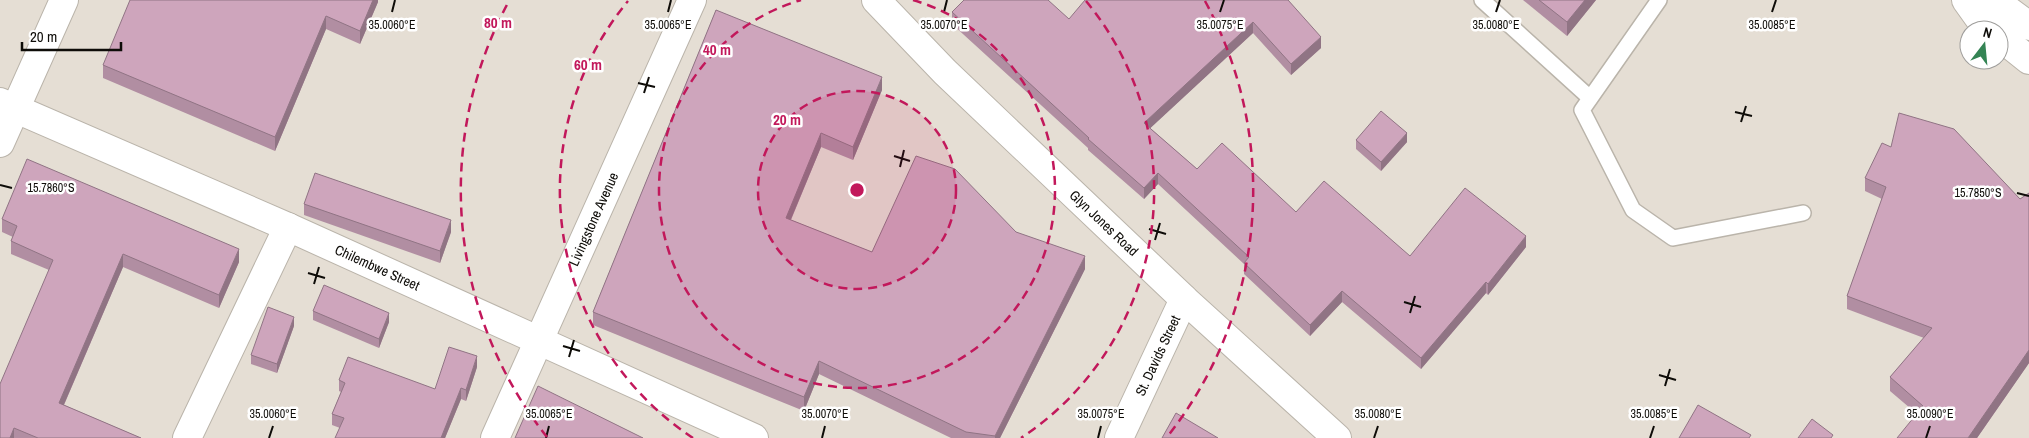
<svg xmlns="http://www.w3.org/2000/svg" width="2029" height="438" font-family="'Archivo Narrow',sans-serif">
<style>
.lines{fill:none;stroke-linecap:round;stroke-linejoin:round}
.service-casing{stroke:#bab4aa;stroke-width:18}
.minor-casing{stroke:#bab4aa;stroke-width:30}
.tertiary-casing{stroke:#bab4aa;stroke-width:30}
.trunk-casing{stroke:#bab4aa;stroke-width:30}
.service{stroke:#fff;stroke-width:15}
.minor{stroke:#fff;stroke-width:28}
.tertiary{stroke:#fff;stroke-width:28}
.trunk{stroke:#fff;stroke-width:28}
.wall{fill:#b18ea2}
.shaded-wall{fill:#907484}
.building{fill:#cea5bc;stroke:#907484}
.ticks{fill:none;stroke:#0e0c08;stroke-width:2}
.ring{fill:none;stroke:#c2185b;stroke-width:2.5;stroke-dasharray:9 6}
.labels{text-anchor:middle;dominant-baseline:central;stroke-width:5;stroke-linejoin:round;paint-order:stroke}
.street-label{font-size:14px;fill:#0e0c08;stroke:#fff}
.ticks-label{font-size:12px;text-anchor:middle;fill:#0e0c08;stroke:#fff;stroke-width:5;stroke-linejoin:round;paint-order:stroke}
.centre{fill:#c2185b;stroke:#fff;stroke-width:2.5}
.ring-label{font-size:15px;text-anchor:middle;font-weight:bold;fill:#c2185b;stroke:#fff;stroke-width:5;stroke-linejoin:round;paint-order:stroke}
</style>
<rect width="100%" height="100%" fill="#e5ded4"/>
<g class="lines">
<g class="service-casing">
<g id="service">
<polyline points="1482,0 1590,98"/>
<polyline points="1659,0 1582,110 1633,210 1673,238 1803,213"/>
</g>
</g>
<g class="minor-casing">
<g id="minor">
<path id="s1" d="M0,102l288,125 466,211"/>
<polyline points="0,143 64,0"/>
<polyline points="187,438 288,227"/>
<path id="s2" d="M495,438l197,-438"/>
<path id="s3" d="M1119,438l65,-139"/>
</g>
</g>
<g class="tertiary-casing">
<g id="tertiary">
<path id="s4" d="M876,0l69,72 239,227 153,139"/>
</g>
</g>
<g class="trunk-casing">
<g id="trunk">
<polyline points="1966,0 1981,21 1992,30"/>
<polyline points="1994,0 2029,26"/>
<polyline points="1999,36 2029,60"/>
</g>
</g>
<use href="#service" class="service"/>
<use href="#minor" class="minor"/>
<use href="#tertiary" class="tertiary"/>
<use href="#trunk" class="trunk"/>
</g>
<g class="wall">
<polygon points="378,0 378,2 360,44 326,29 275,151 103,78 103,65"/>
<polygon points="1288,0 1321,48 1291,75 1253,33 1150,128 1197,169 1296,212 1410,256 1526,247 1488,295 1486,293 1421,369 1342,302 1310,336 1244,274 1244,264 1158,184 1144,199 1088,150 1088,148 952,24 952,12 1069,19"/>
<polygon points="1523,0 1596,0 1567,36"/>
<polygon points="716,10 882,90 853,160 821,147 791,220 872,252 1016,232 1085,269 1000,438 951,438 819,374 804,411 593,325 593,312"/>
<polygon points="1356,140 1407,142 1381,171 1356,149"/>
<polygon points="1865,178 2020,199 2029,193 2029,363 1977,438 1917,414 1890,391 1890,377 1924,338 1847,309 1847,296 1882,199 1865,191"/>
<polygon points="304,204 451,232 440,263 304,215"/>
<polygon points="2,219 239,262 219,308 123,267 64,405 141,438 0,438 49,270 11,254 11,241 13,237 2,232"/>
<polygon points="313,311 389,322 379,348 313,320"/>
<polygon points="294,326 277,373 251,364 251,355"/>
<polygon points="477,367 466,401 461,399 445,438 335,438 340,428 332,425 332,414 341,392 339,391 339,380 435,389"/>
</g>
<g class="shaded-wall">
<polygon points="373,0 378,0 378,2 360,44 360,31"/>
<polygon points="1585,0 1596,0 1567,36 1567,22"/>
<polygon points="326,16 326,29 275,151 275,137"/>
<polygon points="1253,22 1253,33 1144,134 1144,123"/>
<polygon points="1321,37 1321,48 1291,75 1291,64"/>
<polygon points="882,77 882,90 853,160 853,147"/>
<polygon points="821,133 821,147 786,231 786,218"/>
<polygon points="1407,133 1407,142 1381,171 1381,162"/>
<polygon points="1158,173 1158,184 1144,199 1144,188"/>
<polygon points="451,220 451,232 440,263 440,251"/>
<polygon points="1526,236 1526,247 1488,295 1488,284"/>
<polygon points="239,249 239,262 219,308 219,295"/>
<polygon points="123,254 123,267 59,416 59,403"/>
<polygon points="1085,256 1085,269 1000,438 995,438 995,436"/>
<polygon points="1486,282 1486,293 1421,369 1421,358"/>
<polygon points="1342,291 1342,302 1310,336 1310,325"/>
<polygon points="389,313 389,322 379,348 379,339"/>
<polygon points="294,317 294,326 277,373 277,364"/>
<polygon points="2029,350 2029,363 1977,438 1968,438"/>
<polygon points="477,356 477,367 466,401 466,390"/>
<polygon points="819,361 819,374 804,411 804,397"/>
<polygon points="461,388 461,399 445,438 441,438"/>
<polygon points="14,428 14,438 10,438"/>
</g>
<g class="building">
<polygon points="130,0 373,0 360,31 326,16 275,137 103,65"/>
<polygon points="964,0 1048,0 1069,19 1085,0 1288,0 1321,37 1291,64 1253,22 1144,123 1197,169 1222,143 1296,212 1324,181 1410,256 1465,188 1526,236 1488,284 1486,282 1421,358 1342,291 1310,325 1244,263 1249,257 1158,173 1144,188 1088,139 1089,138 952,12"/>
<polygon points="1539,0 1585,0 1567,22"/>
<polygon points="716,10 882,77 853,147 821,133 786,218 872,252 916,156 955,169 1016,232 1085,256 995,436 966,432 819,361 804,397 593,312"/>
<polygon points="1381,111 1407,133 1381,162 1356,140"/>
<polygon points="1899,113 1954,129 2020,199 2029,193 2029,350 1968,438 1897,438 1923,406 1890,377 1932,328 1847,296 1886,187 1865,178 1882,143 1891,147"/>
<polygon points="27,159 239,249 219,295 123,254 59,403 141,438 38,438 14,428 10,438 0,438 0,384 53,260 11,241 17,226 2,219"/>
<polygon points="315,173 451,220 440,251 304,204"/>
<polygon points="324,285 389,313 379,339 313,311"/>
<polygon points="268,307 294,317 277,364 251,355"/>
<polygon points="449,347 477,356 466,390 461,388 441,438 335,438 344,418 332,414 345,383 339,380 348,357 435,389"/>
<polygon points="538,386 643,438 515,438"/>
<polygon points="1698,405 1751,435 1749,438 1679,438"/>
<polygon points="1176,413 1218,438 1162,438"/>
<polygon points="1812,419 1833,435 1831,438 1798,438"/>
</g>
<path class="ticks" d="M392,12l3,-12M668,12l3,-12M944,12l3,-12M1220,12l4,-12M1496,12l4,-12M1772,12l4,-12M638,83l17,4M644,93l5,-16M1735,112l17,4M1741,122l5,-16M894,156l16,5M900,167l4,-17M0,185l12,3M2017,193l12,3M1149,229l17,5M1155,240l5,-17M308,273l17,5M314,284l5,-17M1404,302l17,5M1410,313l5,-17M563,346l17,5M569,357l5,-17M1659,375l17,5M1665,386l5,-17M269,438l4,-12M546,438l3,-12M822,438l3,-12M1098,438l3,-12M1374,438l4,-12M1650,438l4,-12M1926,438l4,-12"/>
<circle cx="857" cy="190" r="99" fill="#c2185b" fill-opacity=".12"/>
<g class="ring">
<circle cx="857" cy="190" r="99"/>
<path d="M913 0A198 198 0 1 1 801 0"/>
<path d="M693 438A297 297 0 0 1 628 1M1086 1A297 297 0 0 1 1021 438"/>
<path d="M547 437A396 396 0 0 1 509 1M1205 1A396 396 0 0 1 1167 437"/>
</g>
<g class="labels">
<g class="street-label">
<text stroke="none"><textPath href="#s2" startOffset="240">Livingstone Avenue</textPath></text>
<text stroke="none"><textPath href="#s4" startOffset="319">Glyn Jones Road</textPath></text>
<text stroke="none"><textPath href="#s1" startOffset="412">Chilembwe Street</textPath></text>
<text stroke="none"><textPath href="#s3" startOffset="91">St. Davids Street</textPath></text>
</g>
</g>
<g class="ticks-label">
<text x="392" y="29">35.0060°E</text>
<text x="668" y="29">35.0065°E</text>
<text x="944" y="29">35.0070°E</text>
<text x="1220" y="29">35.0075°E</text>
<text x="1496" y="29">35.0080°E</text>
<text x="1772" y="29">35.0085°E</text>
<text x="51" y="192">15.7860°S</text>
<text x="1978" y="197">15.7850°S</text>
<text x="1930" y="418">35.0090°E</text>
<text x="273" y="418">35.0060°E</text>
<text x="549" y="418">35.0065°E</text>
<text x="825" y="418">35.0070°E</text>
<text x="1101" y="418">35.0075°E</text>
<text x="1378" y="418">35.0080°E</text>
<text x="1654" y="418">35.0085°E</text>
</g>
<circle cx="857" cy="190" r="8" class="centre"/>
<g class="ring-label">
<text x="498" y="28">80 m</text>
<text x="717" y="55">40 m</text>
<text x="588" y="70">60 m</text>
<text x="787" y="125">20 m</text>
</g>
<g transform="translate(1984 45) rotate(16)"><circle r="24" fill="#ffffff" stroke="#9f9e9c"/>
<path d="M0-4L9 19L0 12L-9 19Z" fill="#348454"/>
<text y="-8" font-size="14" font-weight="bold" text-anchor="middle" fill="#0e0c08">N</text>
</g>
<path d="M22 42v8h99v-8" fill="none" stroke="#0e0c08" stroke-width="2.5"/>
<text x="30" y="42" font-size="15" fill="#0e0c08" stroke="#ffffff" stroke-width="4" paint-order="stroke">20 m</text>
</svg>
